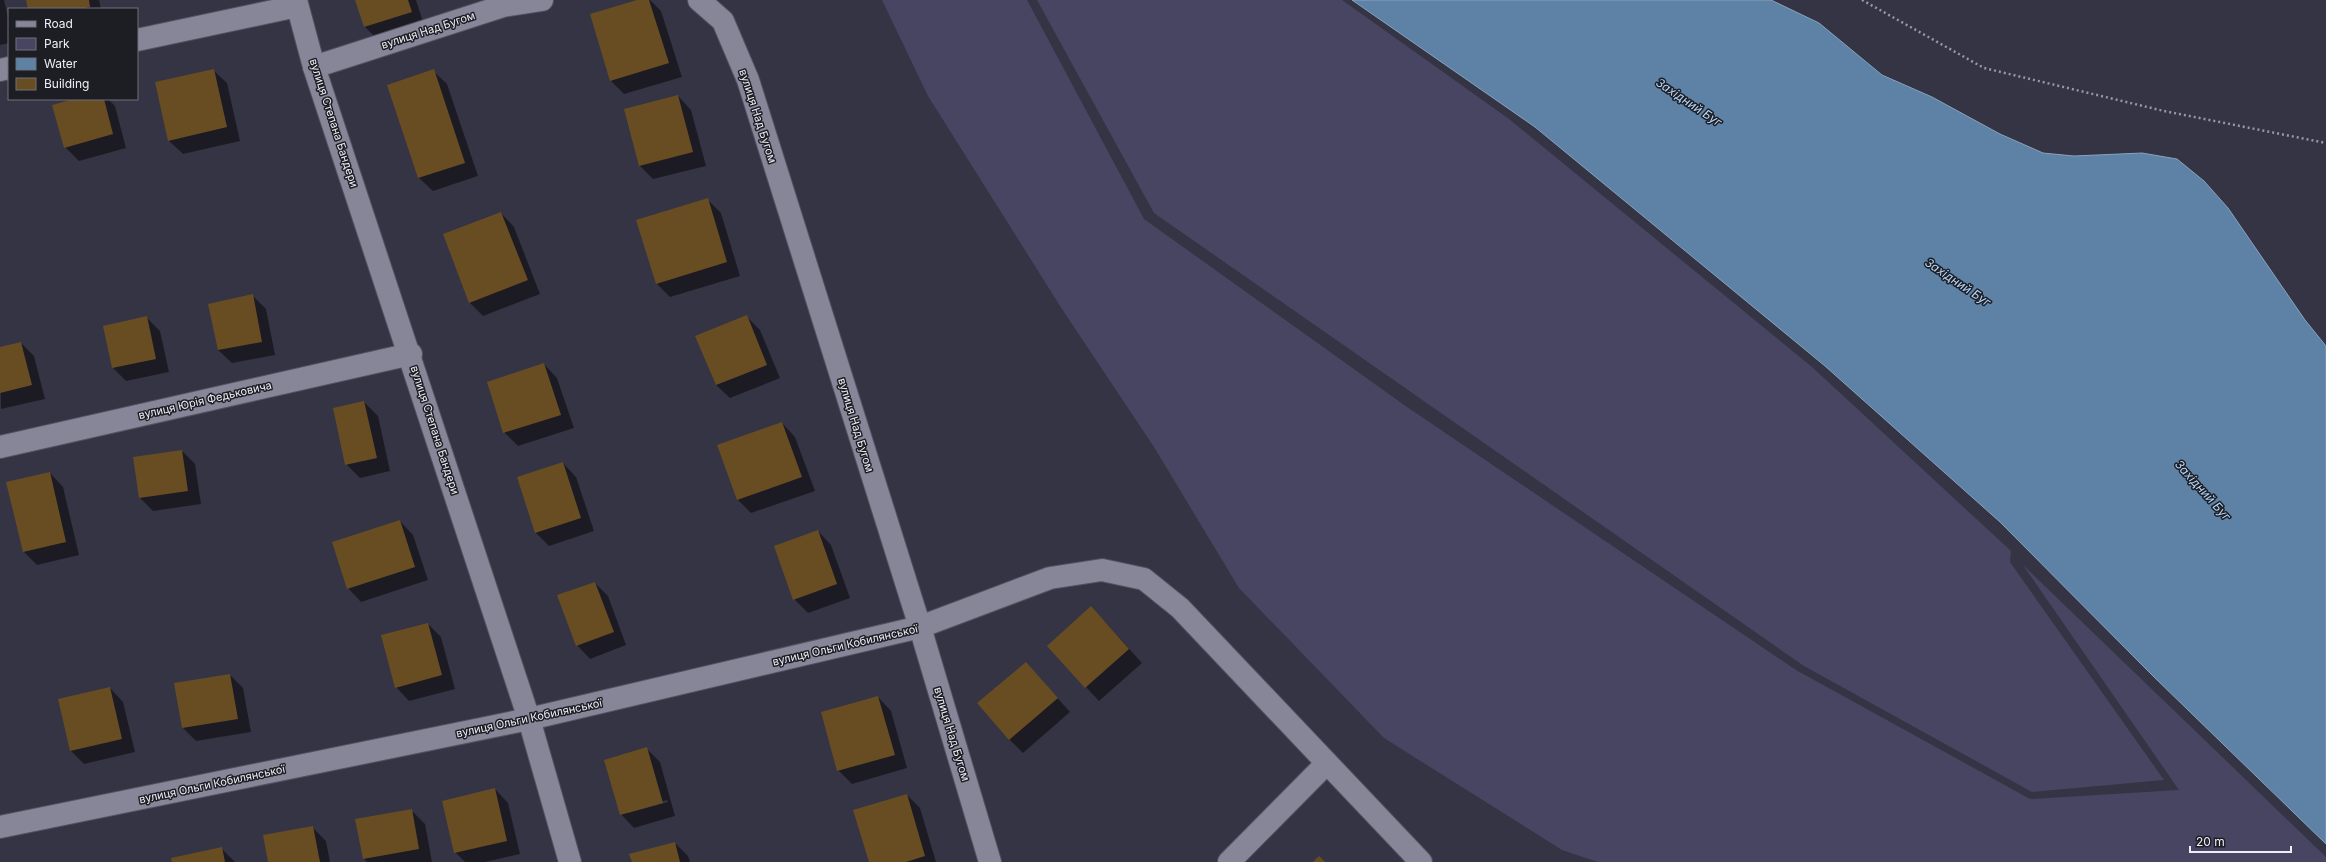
<svg xmlns="http://www.w3.org/2000/svg" width="2326" height="862" font-family="Inter,sans-serif">
<style>
.green{fill:#484563}
.water{fill:#5d82a5;stroke:#88a2be}
.shadow{fill:#0007;fill-rule:evenodd}
.building{fill:#684d23}
.lines{fill:none;stroke-linecap:round;stroke-linejoin:round}
.minor-casing{stroke:#535260;stroke-width:24}
.path{stroke:#9898a5;stroke-width:2.5;stroke-dasharray:2 3;stroke-linecap:butt}
.minor{stroke:#878699;stroke-width:22}
.labels{text-anchor:middle;dominant-baseline:central;stroke-width:3;stroke-linejoin:round;paint-order:stroke}
.street-label{font-size:11px;fill:#eeeef8;stroke:#1d1d24}
.water-label{font-size:12px;font-style:italic;fill:#b6d8fa;stroke:#1d1d24}
</style>
<rect width="100%" height="100%" fill="#353444"/>
<g class="green">
<polygon points="882,0 1027,0 1144,219 1407,407 1796,670 2030,799 2179,790 2023,565 2326,857 2326,862 1598,862 1562,850 1384,738 1239,588 1154,447 1062,309 928,96"/>
<polygon points="1037,0 1342,0 1509,119 1812,367 2011,551 2010,562 2164,780 2032,792 1804,666 1154,213"/>
</g>
<polygon class="water" points="1352,0 1771,0 1819,23 1882,75 1932,97 2000,134 2043,153 2074,156 2142,153 2177,159 2204,181 2228,208 2305,320 2326,346 2326,844 2153,676 2000,522 1825,366 1535,127"/>
<g class="shadow">
<polygon points="0,0 4,0 9,21 9,43 0,45"/>
<polygon points="27,0 99,0 101,9 29,9"/>
<polygon points="356,0 416,0 424,25 378,40 365,27"/>
<polygon points="640,0 650,0 661,11 682,77 624,94 611,81"/>
<polygon points="213,70 227,83 240,141 183,154 169,141"/>
<polygon points="433,71 447,84 478,176 433,191 419,178 388,85"/>
<polygon points="678,96 691,110 706,166 653,179 640,166 625,110"/>
<polygon points="78,99 108,99 115,106 126,148 79,161 65,147"/>
<polygon points="707,199 721,213 740,276 670,297 657,284"/>
<polygon points="501,213 514,227 540,294 483,316 469,302"/>
<polygon points="253,296 266,309 275,355 232,363 218,350"/>
<polygon points="747,317 760,330 780,378 730,398 716,385"/>
<polygon points="147,318 160,331 169,372 126,381 113,368"/>
<polygon points="21,343 34,356 45,399 1,409 0,348"/>
<polygon points="544,364 557,378 574,428 518,446 504,432"/>
<polygon points="364,402 378,416 390,471 360,478 346,464"/>
<polygon points="782,423 795,437 815,491 751,513 738,500 719,446"/>
<polygon points="182,451 195,464 201,504 153,511 140,498"/>
<polygon points="563,463 576,477 594,531 549,546 536,533"/>
<polygon points="50,473 63,487 79,555 37,565 24,552"/>
<polygon points="400,521 413,535 428,580 361,602 348,588"/>
<polygon points="818,531 831,545 850,598 808,613 794,599"/>
<polygon points="595,583 608,596 626,645 590,659 577,645"/>
<polygon points="1104,621 1142,663 1099,701 1048,646"/>
<polygon points="428,624 441,637 455,689 409,701 396,687"/>
<polygon points="1026,663 1070,712 1023,753 1009,739"/>
<polygon points="230,675 243,688 251,732 196,741 183,728"/>
<polygon points="110,688 123,702 135,752 84,764 70,750"/>
<polygon points="878,697 891,711 907,768 852,784 838,770"/>
<path d="M647,749l13,13 15,54 -41,12 -13,-14zM667,800l1,2 -40,11v-2z"/>
<polygon points="495,789 508,803 520,854 485,862 465,862 455,852"/>
<polygon points="907,795 920,808 936,862 870,862"/>
<polygon points="411,810 425,824 432,862 367,862 364,859"/>
<polygon points="313,828 326,841 330,862 269,862"/>
<polygon points="675,843 688,856 690,862 633,862"/>
<polygon points="221,848 235,862 173,862"/>
</g>
<g class="building">
<polygon points="26,0 89,0 90,7 79,9 28,9"/>
<polygon points="355,0 408,0 412,12 364,27"/>
<polygon points="637,0 649,0 669,63 610,81 590,14"/>
<polygon points="214,69 227,127 168,141 155,82"/>
<polygon points="434,69 465,163 418,178 387,85"/>
<polygon points="678,95 693,152 639,166 624,109"/>
<polygon points="74,99 104,99 113,134 64,148 52,105"/>
<polygon points="708,198 727,262 656,284 636,220"/>
<polygon points="501,212 528,280 469,303 443,234"/>
<polygon points="253,294 262,342 218,350 208,304"/>
<polygon points="747,315 767,365 716,385 695,336"/>
<polygon points="147,316 156,359 112,368 103,326"/>
<polygon points="21,342 32,385 0,393 0,347"/>
<polygon points="544,363 561,415 503,433 487,382"/>
<polygon points="364,401 377,458 345,465 333,408"/>
<polygon points="782,422 802,477 737,500 717,445"/>
<polygon points="182,450 188,491 139,498 133,457"/>
<polygon points="563,462 581,518 535,533 517,477"/>
<polygon points="50,472 66,542 23,552 6,482"/>
<polygon points="400,520 415,567 347,589 332,542"/>
<polygon points="818,530 837,584 793,600 774,546"/>
<polygon points="595,582 614,632 576,646 557,595"/>
<polygon points="1091,606 1129,649 1085,688 1047,646"/>
<polygon points="428,623 442,675 395,688 381,635"/>
<polygon points="1026,662 1058,698 1009,740 977,703"/>
<polygon points="230,674 238,719 182,728 174,683"/>
<polygon points="110,687 122,739 70,751 58,699"/>
<polygon points="878,696 895,755 837,771 821,712"/>
<polygon points="647,747 663,803 620,815 604,760"/>
<polygon points="495,788 507,841 454,853 442,801"/>
<polygon points="907,794 925,856 906,862 869,862 853,810"/>
<polygon points="412,809 419,849 363,859 355,819"/>
<polygon points="313,826 320,862 268,862 263,835"/>
<polygon points="675,842 680,862 632,862 629,854"/>
<polygon points="222,847 225,862 172,862 171,858"/>
<polygon points="1319,856 1325,862 1313,862"/>
</g>
<g class="lines">
<g class="minor-casing">
<g id="minor">
<polyline points="296,0 314,67 529,719 570,862"/>
<polyline points="699,0 723,21 748,80 920,627 990,862"/>
<polyline points="137,40 297,6"/>
<polyline points="314,67 503,6 542,0"/>
<polyline points="0,70 9,68"/>
<polyline points="0,447 411,354"/>
<polyline points="0,827 529,719 920,627 1050,578 1102,570 1144,579 1180,608 1421,862"/>
<polyline points="1229,862 1327,763"/>
</g>
</g>
<polyline class="path" points="1862,0 1984,68 2164,111 2326,143"/>
<use href="#minor" class="minor"/>
</g>
<g class="labels">
<g class="street-label">
<text transform="translate(428 30) rotate(-18)">вулиця Над Бугом</text>
<text transform="translate(758 116) rotate(72)">вулиця Над Бугом</text>
<text transform="translate(334 123) rotate(72)">вулиця Степана Бандери</text>
<text transform="translate(205 400) rotate(-13)">вулиця Юрія Федьковича</text>
<text transform="translate(856 425) rotate(73)">вулиця Над Бугом</text>
<text transform="translate(435 430) rotate(72)">вулиця Степана Бандери</text>
<text transform="translate(845 645) rotate(-13)">вулиця Ольги Кобилянської</text>
<text transform="translate(529 718) rotate(-12)">вулиця Ольги Кобилянської</text>
<text transform="translate(952 734) rotate(73)">вулиця Над Бугом</text>
<text transform="translate(212 784) rotate(-12)">вулиця Ольги Кобилянської</text>
</g>
<g class="water-label">
<text transform="translate(1689 102) rotate(34)">Західний Буг</text>
<text transform="translate(1958 282) rotate(34)">Західний Буг</text>
<text transform="translate(2203 490) rotate(48)">Західний Буг</text>
</g>
</g>
<rect x="8" y="8" width="130" height="92" fill="#1d1d24" stroke="#717179"/>
<rect x="16" y="21" width="20" height="6" fill="#878699" stroke="#717179"/>
<text x="44" y="28" font-size="12" fill="#eeeef8">Road</text>
<rect x="16" y="38" width="20" height="12" fill="#484563" stroke="#717179"/>
<text x="44" y="48" font-size="12" fill="#eeeef8">Park</text>
<rect x="16" y="58" width="20" height="12" fill="#5d82a5" stroke="#717179"/>
<text x="44" y="68" font-size="12" fill="#eeeef8">Water</text>
<rect x="16" y="78" width="20" height="12" fill="#684d23" stroke="#717179"/>
<text x="44" y="88" font-size="12" fill="#eeeef8">Building</text>
<path d="M2190 846v6h101v-6" fill="none" stroke="#eeeef8" stroke-width="2"/>
<text x="2196" y="846" font-size="12" fill="#eeeef8" stroke="#1d1d24" stroke-width="3" paint-order="stroke">20 m</text>
</svg>
